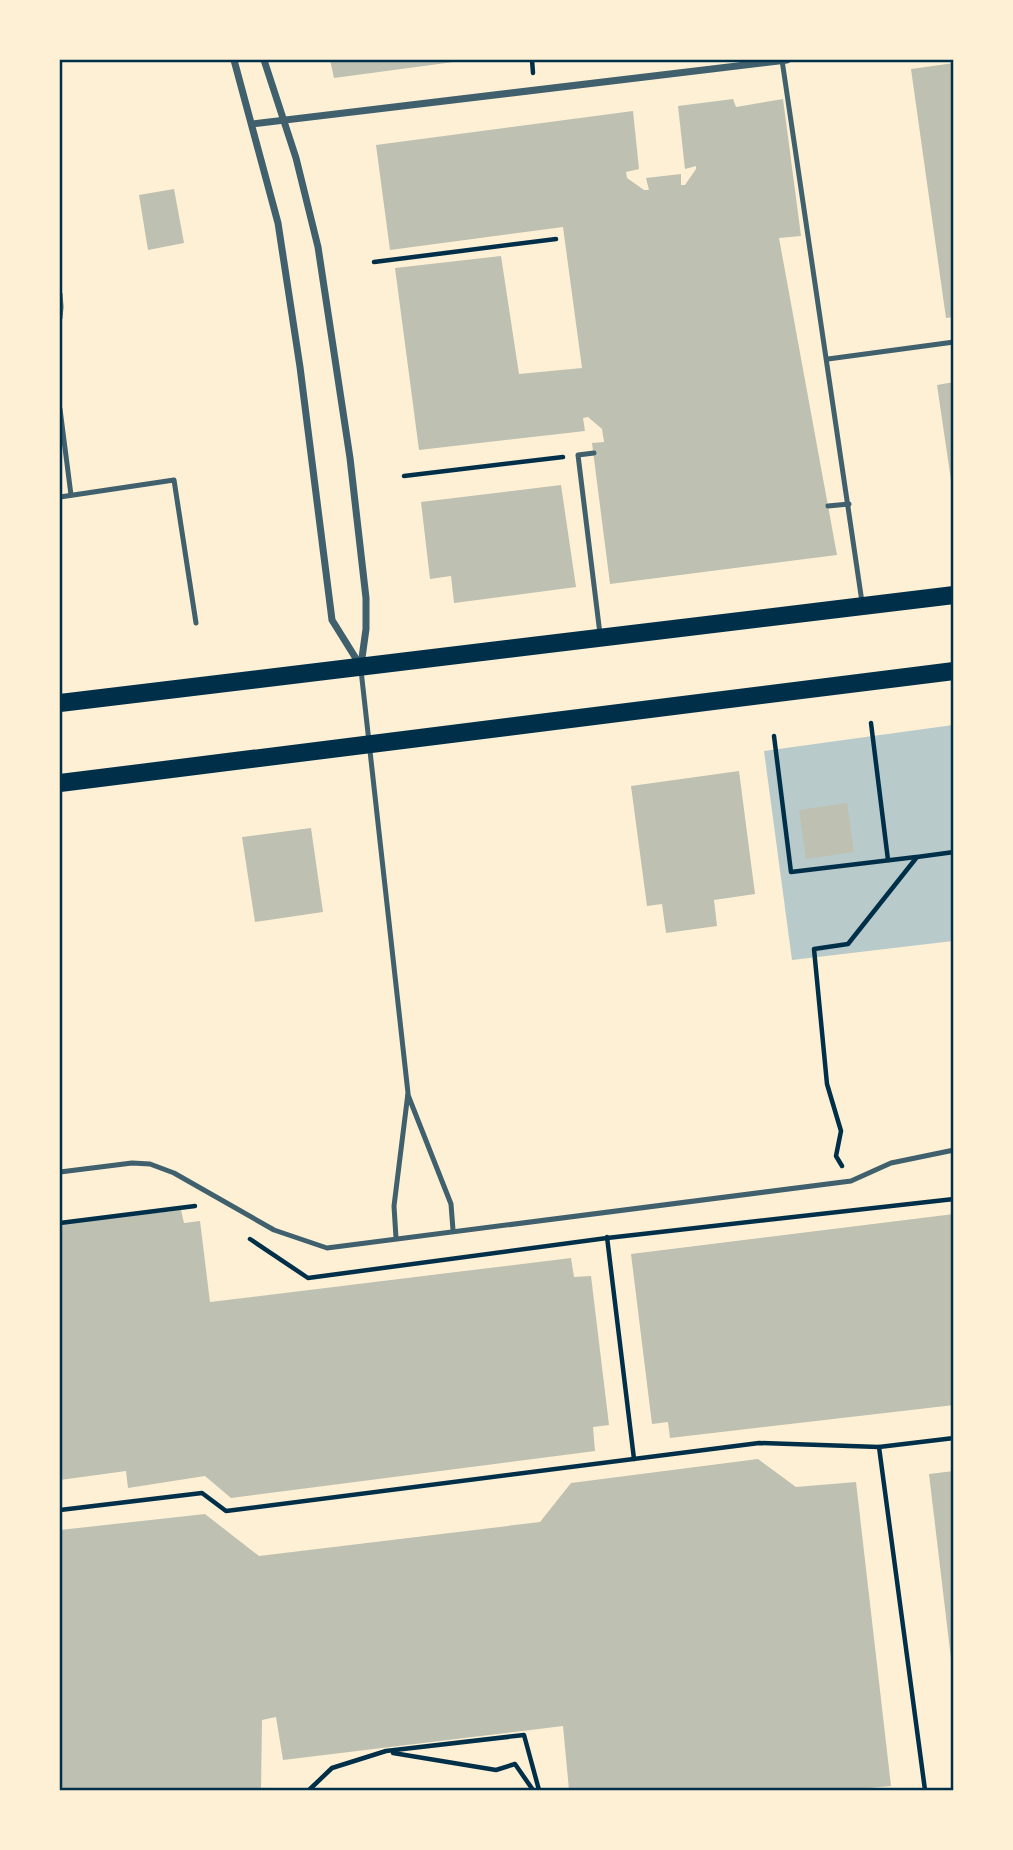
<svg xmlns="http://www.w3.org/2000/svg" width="1013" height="1850" font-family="Raleway,sans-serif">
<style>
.green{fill:#b9caca}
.building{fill:#bec0b2}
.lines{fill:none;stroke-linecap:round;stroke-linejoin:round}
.path{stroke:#003049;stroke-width:4.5}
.service{stroke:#3f606c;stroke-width:5}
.minor{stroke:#3f606c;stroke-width:7}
.primary{stroke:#003049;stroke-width:18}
.neatline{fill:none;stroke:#003049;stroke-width:2.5}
</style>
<rect width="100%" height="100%" fill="#fdf0d5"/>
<polygon class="green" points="953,725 953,941 792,960 764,751"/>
<g class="building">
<polygon points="330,60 461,60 461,61 334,78"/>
<polygon points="954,63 954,317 946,318 911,69"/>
<polygon points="733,99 736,107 783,99 801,236 779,238 837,555 610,584 592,443 604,442 602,429 588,417 583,418 585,431 419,450 395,268 501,256 519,374 582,368 563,227 390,250 376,145 633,111 639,169 626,172 627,178 644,190 649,190 646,178 681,174 681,185 685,185 696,169 696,166 685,169 678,106"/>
<polygon points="174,189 184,243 148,250 139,195"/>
<polygon points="954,382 954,487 952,487 937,385"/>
<polygon points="561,485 576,587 454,603 451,576 430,579 421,502"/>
<polygon points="739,771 755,894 714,900 717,926 666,933 662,904 647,906 631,786"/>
<polygon points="847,803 854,852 806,859 799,810"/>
<polygon points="311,828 323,912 255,922 242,837"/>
<polygon points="181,1210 184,1223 200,1221 210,1302 571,1258 574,1277 591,1276 609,1425 593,1427 595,1451 231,1498 205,1476 128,1488 126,1471 60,1480 60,1224"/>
<polygon points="954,1214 954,1405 670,1438 668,1422 652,1424 631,1254"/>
<polygon points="758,1459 796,1487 856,1482 891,1786 846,1790 569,1790 563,1726 283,1760 276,1717 262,1720 261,1790 60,1790 60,1530 205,1514 259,1556 540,1522 571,1483"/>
<polygon points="954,1471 954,1667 952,1667 929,1474"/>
</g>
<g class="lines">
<g class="path">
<polyline points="532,60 533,73"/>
<polyline points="374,262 556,239"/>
<polyline points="404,476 563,457"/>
<polyline points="871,723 888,860"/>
<polyline points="774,736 791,872 916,857"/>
<polyline points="842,1166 836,1156 841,1131 827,1084 814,949 848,944 917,857 954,852"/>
<polyline points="60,1223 195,1206"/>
<polyline points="607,1237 634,1459"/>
<polyline points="250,1239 308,1278 607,1238 954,1199"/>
<polyline points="879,1447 925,1790"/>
<polyline points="60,1510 202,1493 226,1511 759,1443 879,1447 954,1438"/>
<polyline points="393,1753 496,1770 515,1764 533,1790"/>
<polyline points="309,1790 332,1768 386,1751 524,1735 539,1790"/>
</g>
<g class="service">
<polyline points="782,60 862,602"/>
<polyline points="60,294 61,307 60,318"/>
<polyline points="828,359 954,342"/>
<polyline points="60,409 71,495"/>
<polyline points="594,453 578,455 600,634"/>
<polyline points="60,497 174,480 196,623"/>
<polyline points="828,506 849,504"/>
<polyline points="361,670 408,1093 394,1206 396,1238"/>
<polyline points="408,1095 451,1204 453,1230"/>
<polyline points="60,1172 132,1163 150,1164 174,1173 274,1230 327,1248 851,1181 891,1163 954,1150"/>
</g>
<g class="minor">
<polyline points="234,60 278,223 300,367 332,620 360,665"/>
<polyline points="264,60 296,158 318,247 350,458 366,598 366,629 361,665"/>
<polyline points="252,124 787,60"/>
</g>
<g class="primary">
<polyline points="60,703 954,595"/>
<polyline points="60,783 954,671"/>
</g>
</g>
<rect width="1013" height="1850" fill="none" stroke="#fdf0d5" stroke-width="122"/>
<rect x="61" y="61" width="891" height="1728" class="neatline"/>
</svg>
